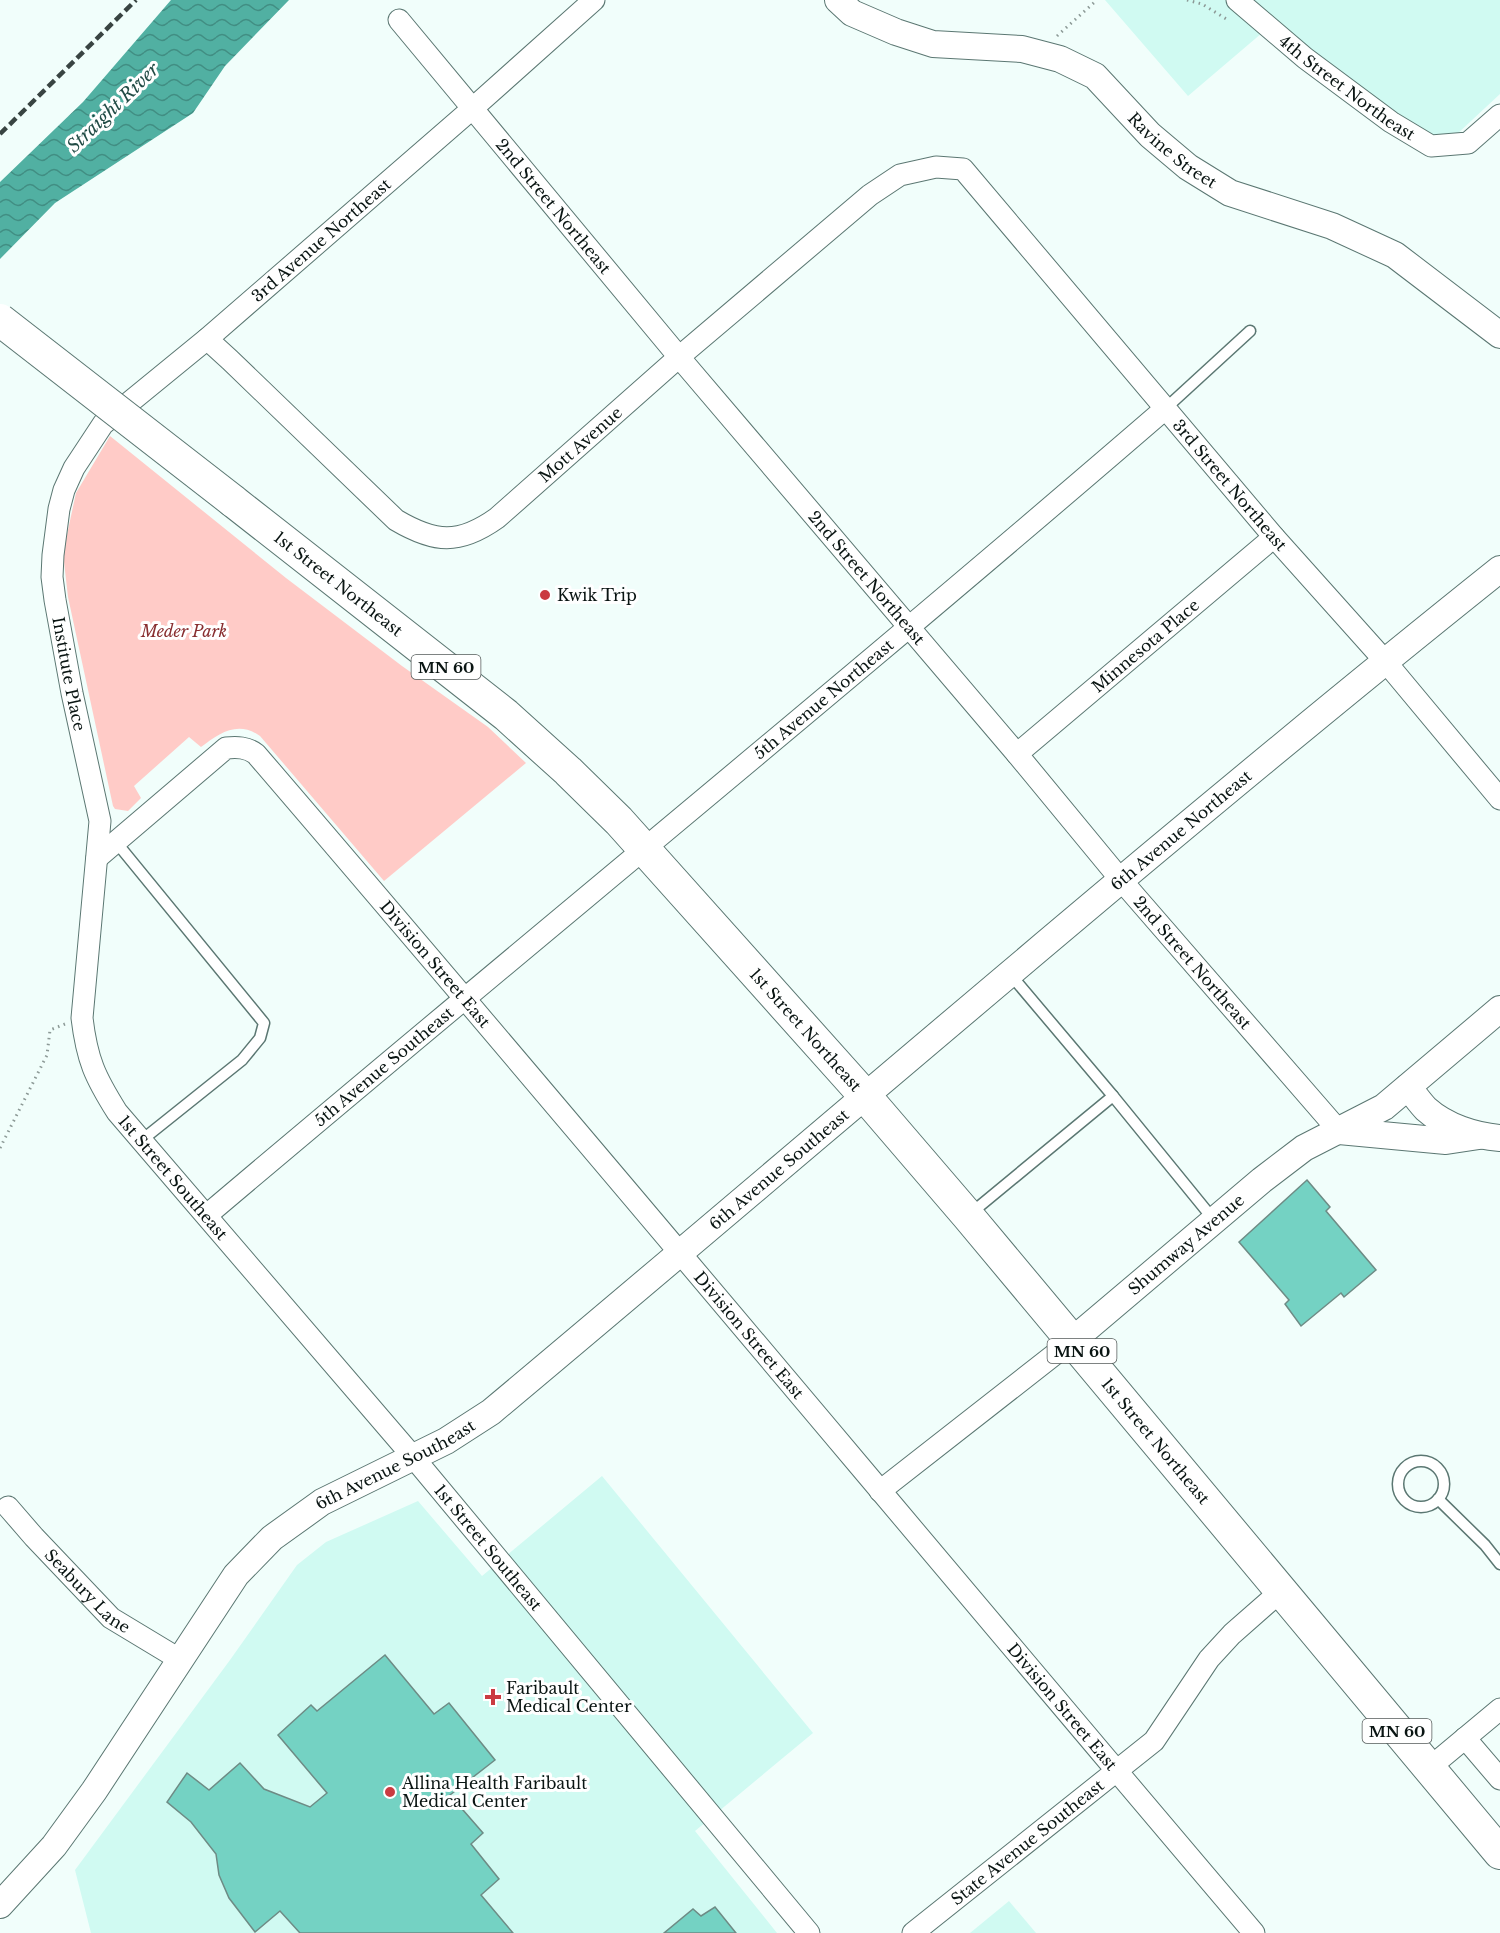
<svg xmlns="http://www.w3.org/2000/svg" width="1500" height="1933" font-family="'Libre Baskerville',serif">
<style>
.built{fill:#d0faf2}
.park{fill:#ffcbc7}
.water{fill:url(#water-waves)}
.building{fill:#74d2c3;stroke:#6e8b85;stroke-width:1.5}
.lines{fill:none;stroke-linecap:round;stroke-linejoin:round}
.service-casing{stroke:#5b7772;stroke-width:13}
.minor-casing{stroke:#5b7772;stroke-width:23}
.tertiary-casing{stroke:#5b7772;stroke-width:28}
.primary-casing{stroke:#5b7772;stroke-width:34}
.path{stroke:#8c9996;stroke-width:3;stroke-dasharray:1.5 4.5;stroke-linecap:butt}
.service{stroke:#fff;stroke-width:10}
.minor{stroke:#fff;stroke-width:21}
.tertiary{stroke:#fff;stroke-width:26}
.primary{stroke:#fff;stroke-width:32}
.rail{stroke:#394442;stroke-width:4.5;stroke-dasharray:9 4.5;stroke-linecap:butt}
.primary-bridge-casing{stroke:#5b7772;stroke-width:34;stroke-linecap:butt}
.primary-bridge{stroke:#fff;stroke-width:32}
.poi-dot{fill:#ca3b41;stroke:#fff;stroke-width:2}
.labels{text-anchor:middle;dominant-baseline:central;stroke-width:6;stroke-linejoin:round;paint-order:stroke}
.shield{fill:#fff;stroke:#545b5a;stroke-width:1.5}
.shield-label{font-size:15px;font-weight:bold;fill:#0a1513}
.street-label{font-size:16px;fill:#0a1513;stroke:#fff}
.poi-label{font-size:16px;fill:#0a1513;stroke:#fff;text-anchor:start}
.park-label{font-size:16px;font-style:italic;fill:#882e30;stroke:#fff}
.water-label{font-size:18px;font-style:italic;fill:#224c46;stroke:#fff}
</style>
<defs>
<pattern id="water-waves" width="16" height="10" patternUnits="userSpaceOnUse" patternTransform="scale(1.5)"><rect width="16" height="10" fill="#51b0a2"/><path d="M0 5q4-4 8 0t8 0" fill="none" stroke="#418e83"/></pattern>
</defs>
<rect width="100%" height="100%" fill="#f1fefb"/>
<g class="built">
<polygon points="1105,0 1500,0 1500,94 1456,135 1431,146 1269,27 1188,96"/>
<polygon points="602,1476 813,1733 695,1831 777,1933 91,1933 75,1870 230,1660 297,1565 326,1542 418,1501 482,1576"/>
<polygon points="1009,1901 1036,1933 970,1933"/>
</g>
<path class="park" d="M110,436l176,142 116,88 86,61 38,36 -142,118 -124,-145c-22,-16 -41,-3 -59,11l-12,-10 -55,49 7,12 -13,13 -13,-2 -2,-3 -45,-209 -5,-44 13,-60z"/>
<polygon class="water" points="171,0 289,0 225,66 193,113 55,203 0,259 0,182 83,102"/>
<g class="building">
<polygon points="1307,1180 1330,1207 1326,1211 1376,1270 1344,1297 1341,1293 1301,1326 1285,1304 1289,1300 1239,1242"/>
<polygon points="385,1655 434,1714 449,1703 495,1760 450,1795 483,1833 471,1844 499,1879 481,1895 513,1933 300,1933 280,1911 255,1932 229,1898 219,1875 216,1854 191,1822 167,1802 187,1773 209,1790 240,1763 264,1789 310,1807 327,1793 278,1735 311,1705 317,1711"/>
<polygon points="715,1907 736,1933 664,1933 693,1909 701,1916"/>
</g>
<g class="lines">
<g class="service-casing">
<g id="service">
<polyline points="1166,408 1250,331"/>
<polyline points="116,842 264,1023 260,1038 242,1060 142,1140"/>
<polyline points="1010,974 1113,1096"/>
<polyline points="970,1214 1113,1096 1214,1220"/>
<circle cx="1421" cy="1484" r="23"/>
<polyline points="1438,1499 1485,1545 1500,1564"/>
</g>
</g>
<g class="minor-casing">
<g id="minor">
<path id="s1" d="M594,0l-121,108 -266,231 -104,85 -29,44 -10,22 -5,19 -6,46 -1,22 3,23 17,93 28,128 -18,197c5,42 13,59 35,94l297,346 395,475"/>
<path id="s2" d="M1237,0l68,58 86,64 40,24 37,-3 32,-28"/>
<path id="s3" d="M399,20l280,337 338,397 104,126 218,251"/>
<path id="s4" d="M207,339l23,21 166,160c39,23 63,25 101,-2l182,-161 191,-162 30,-20 36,-8 27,2 311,368 111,124 115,138"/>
<path id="s5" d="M1017,754l257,-217"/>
<path id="s6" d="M97,858l129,-110c11,-1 21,-1 30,6 336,391 665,787 998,1179"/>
<path id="s7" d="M207,1215c319,-270 643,-534 959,-807"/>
<polyline points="880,1491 1073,1340"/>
<path id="s8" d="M8,1507l26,30 77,81 68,41"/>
<polyline points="1465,1738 1500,1779"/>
<polyline points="1428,1769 1500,1709"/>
<path id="s9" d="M913,1933l241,-192 55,-82 23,-25 49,-43"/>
</g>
</g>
<g class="tertiary-casing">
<g id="tertiary">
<path id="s10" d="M838,0l14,13 44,19 37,12 89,5 38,10 35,17 55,59 38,32 42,26 102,33 63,29 105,80"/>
<path d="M1408,1087c6,7 12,16 18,22 20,18 49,27 74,29"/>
<polyline points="1339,1131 1446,1141 1479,1136"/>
<path id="s11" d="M1073,1340l189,-160 42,-32 80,-41 116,-98"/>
<path id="s12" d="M0,1905l54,-59 40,-55 142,-216 36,-37 50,-36 124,-61 45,-29c336,-281 666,-569 1009,-843"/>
</g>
</g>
<g class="primary-casing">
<g id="primary">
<path id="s13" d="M233,501l273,214 62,56 51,50 246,275 103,120 532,637"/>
</g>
</g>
<g class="path">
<polyline points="1187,0 1202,4 1228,20"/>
<polyline points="1057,36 1097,0"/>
<polyline points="0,1148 47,1055 50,1030 65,1024"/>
</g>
<use href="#service" class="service"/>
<use href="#minor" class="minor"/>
<use href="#tertiary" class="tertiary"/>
<use href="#primary" class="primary"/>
<polyline class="rail" points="0,134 136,0"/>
<g class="primary-bridge-casing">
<polyline id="primary-bridge" points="0,320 233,501"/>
</g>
<use href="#primary-bridge" class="primary-bridge"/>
</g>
<g class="poi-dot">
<circle cx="545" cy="595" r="6"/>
<path d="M490 1688h6v6h6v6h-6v6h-6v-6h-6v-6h6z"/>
<circle cx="390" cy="1792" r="6"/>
</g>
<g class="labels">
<g class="shield">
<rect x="411.5" y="655" width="69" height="24" rx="4.5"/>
<rect x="1047.5" y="1339" width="69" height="24" rx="4.5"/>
<rect x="1362.5" y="1719" width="69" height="24" rx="4.5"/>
</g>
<g class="shield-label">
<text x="446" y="667">MN 60</text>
<text x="1082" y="1351">MN 60</text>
<text x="1397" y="1731">MN 60</text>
</g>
<g class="street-label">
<text stroke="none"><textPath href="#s2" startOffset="141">4th Street Northeast</textPath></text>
<text stroke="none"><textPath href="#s10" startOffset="381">Ravine Street</textPath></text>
<text stroke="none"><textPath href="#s3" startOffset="242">2nd Street Northeast</textPath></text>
<text transform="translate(321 240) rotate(-41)">3rd Avenue Northeast</text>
<text stroke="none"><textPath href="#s4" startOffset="482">Mott Avenue</textPath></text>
<text stroke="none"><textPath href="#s4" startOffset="1378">3rd Street Northeast</textPath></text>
<text stroke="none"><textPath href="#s3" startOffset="728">2nd Street Northeast</textPath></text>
<text stroke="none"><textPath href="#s13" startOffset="134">1st Street Northeast</textPath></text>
<text stroke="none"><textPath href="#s5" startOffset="168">Minnesota Place</textPath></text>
<text stroke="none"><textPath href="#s1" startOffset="912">Institute Place</textPath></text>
<text stroke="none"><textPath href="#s7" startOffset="804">5th Avenue Northeast</textPath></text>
<text stroke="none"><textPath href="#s12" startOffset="1614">6th Avenue Northeast</textPath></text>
<text stroke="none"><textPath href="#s3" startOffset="1232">2nd Street Northeast</textPath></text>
<text stroke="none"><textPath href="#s6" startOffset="477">Division Street East</textPath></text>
<text stroke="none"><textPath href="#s13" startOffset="782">1st Street Northeast</textPath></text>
<text stroke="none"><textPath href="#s7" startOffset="231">5th Avenue Southeast</textPath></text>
<text stroke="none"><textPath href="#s12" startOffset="1088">6th Avenue Southeast</textPath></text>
<text stroke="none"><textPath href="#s1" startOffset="1448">1st Street Southeast</textPath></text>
<text stroke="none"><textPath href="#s11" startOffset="148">Shumway Avenue</textPath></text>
<text stroke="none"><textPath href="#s6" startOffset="963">Division Street East</textPath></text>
<text stroke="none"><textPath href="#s13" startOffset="1322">1st Street Northeast</textPath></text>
<text stroke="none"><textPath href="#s12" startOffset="602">6th Avenue Southeast</textPath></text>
<text stroke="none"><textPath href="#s1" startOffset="1934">1st Street Southeast</textPath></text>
<text stroke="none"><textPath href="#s8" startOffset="116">Seabury Lane</textPath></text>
<text stroke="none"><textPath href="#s6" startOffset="1449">Division Street East</textPath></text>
<text stroke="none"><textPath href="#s9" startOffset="146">State Avenue Southeast</textPath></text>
</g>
<g class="poi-label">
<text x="557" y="595">Kwik Trip</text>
<text x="506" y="1688">Faribault<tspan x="506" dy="18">Medical Center</tspan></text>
<text x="402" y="1783">Allina Health Faribault<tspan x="402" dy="18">Medical Center</tspan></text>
</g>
<g class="park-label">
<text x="184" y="631">Meder Park</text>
</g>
<g class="water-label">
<text transform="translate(113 108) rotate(-44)">Straight River</text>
</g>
</g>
</svg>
